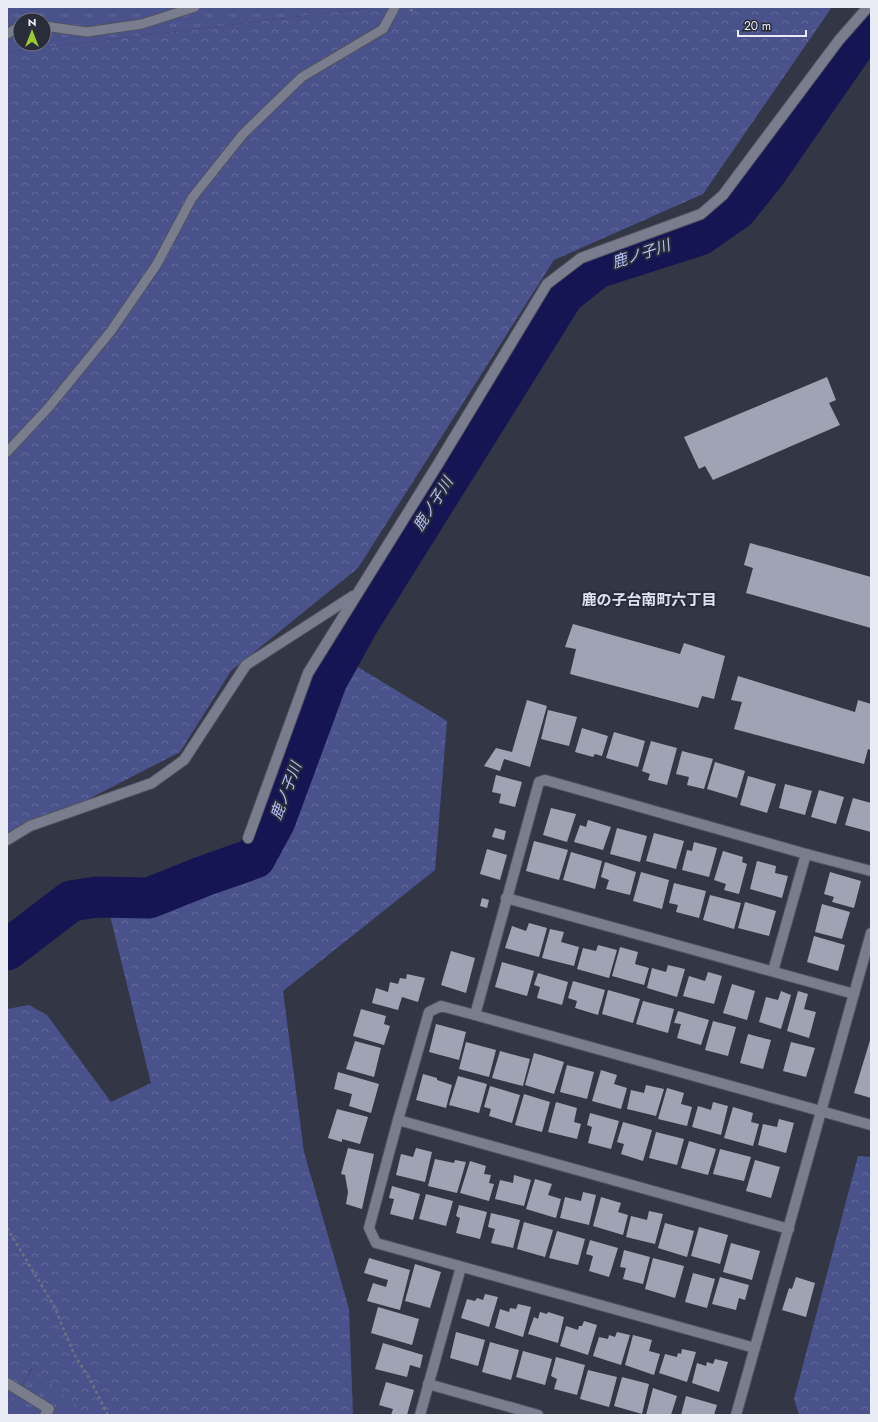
<svg xmlns="http://www.w3.org/2000/svg" width="878" height="1422" font-family="Jost,'Noto Sans JP',sans-serif">
<style>
.grass{fill:url(#grass-tufts);fill-rule:evenodd}
.forest{fill:url(#forest-crowns)}
.lines{fill:none;stroke-linecap:round;stroke-linejoin:round}
.river{stroke:#161553;stroke-width:41}
.building{fill:#a0a3b4}
.service-casing{stroke:#51535f;stroke-width:11}
.minor-casing{stroke:#51535f;stroke-width:12}
.path{stroke:#6e717d;stroke-width:2.5;stroke-dasharray:3 3;stroke-linecap:butt}
.service{stroke:#7a7d8d;stroke-width:9}
.minor{stroke:#7a7d8d;stroke-width:10}
.labels{text-anchor:middle;dominant-baseline:central;stroke-width:4;stroke-linejoin:round;paint-order:stroke}
.water-label{font-size:15px;font-style:italic;fill:#b4c0fa;stroke:#292c39}
.neighbourhood-label{font-size:15px;font-weight:bold;fill:#dde1f3;stroke:#292c39}
</style>
<defs>
<pattern id="grass-tufts" width="24" height="20" patternUnits="userSpaceOnUse"><rect width="24" height="20" fill="#49528b"/><path d="M3 7l-1-3M5 7V3M7 7l1-3M15 17l-1-3M17 17v-4M19 17l1-3" fill="none" stroke="#636b9c"/></pattern>
<pattern id="forest-crowns" width="20" height="18" patternUnits="userSpaceOnUse"><rect width="20" height="18" fill="#49528b"/><path d="M2 6a3 3 0 1 1 6 0M12 15a3 3 0 1 1 6 0" fill="none" stroke="#636b9c"/></pattern>
</defs>
<rect width="100%" height="100%" fill="#333644"/>
<g class="grass">
<path d="M7,7h369l-369,45zM20,20h24v24h-24z"/>
<polygon points="49,1340 149,1415 7,1415 7,1411"/>
</g>
<g class="forest">
<polygon points="376,7 832,7 703,194 554,260 358,568 231,671 180,752 7,841 7,52"/>
<polygon points="356,666 447,721 435,870 283,991 304,1152 349,1309 353,1415 87,1415 32,1368 7,1411 7,1009 29,1005 47,1015 111,1102 151,1083 106,899 268,846"/>
<polygon points="858,1156 871,1157 871,1415 799,1415 794,1399"/>
</g>
<g class="lines">
<polyline class="river" points="7,950 71,901 97,897 149,898 204,876 255,858 275,821 327,680 358,624 564,294 597,268 700,235 737,209 765,174 855,44 871,27"/>
</g>
<g class="building">
<polygon points="827,377 836,400 829,403 840,425 713,480 705,466 699,469 684,437"/>
<polygon points="750,543 871,577 871,628 746,593 753,568 744,565"/>
<polygon points="573,624 680,654 684,643 725,656 714,699 702,696 698,708 570,674 576,649 565,647"/>
<polygon points="738,676 855,712 858,700 871,704 871,750 868,749 864,764 734,729 742,702 731,700"/>
<polygon points="527,700 547,706 530,767 504,759 500,771 484,766 496,748 512,752"/>
<polygon points="548,710 577,717 569,746 541,739"/>
<polygon points="582,728 608,736 602,756 595,754 593,757 575,752"/>
<polygon points="614,732 645,741 638,767 606,758"/>
<polygon points="651,741 677,748 667,785 648,780 650,774 642,771"/>
<polygon points="682,751 713,759 704,789 687,785 689,777 676,774"/>
<polygon points="715,762 745,771 737,798 707,789"/>
<polygon points="496,775 522,782 515,807 499,803 501,794 492,792"/>
<polygon points="748,776 776,784 767,813 740,805"/>
<polygon points="785,784 812,791 805,815 779,808"/>
<polygon points="819,790 844,797 836,824 811,817"/>
<polygon points="853,798 871,803 871,832 845,825"/>
<polygon points="551,808 576,814 567,842 543,835"/>
<polygon points="588,820 611,827 603,850 574,842 580,825 586,827"/>
<polygon points="495,828 506,831 504,840 492,837"/>
<polygon points="617,828 647,836 640,862 610,854"/>
<polygon points="654,833 684,841 676,869 646,861"/>
<polygon points="534,841 568,850 559,880 526,871"/>
<polygon points="694,842 717,848 709,877 682,870 687,850 692,851"/>
<polygon points="487,849 507,855 500,880 480,874"/>
<polygon points="723,851 743,857 742,862 747,864 739,894 724,890 726,884 714,880"/>
<polygon points="571,852 602,861 595,889 563,880"/>
<polygon points="757,861 776,866 775,873 788,876 782,898 750,889"/>
<polygon points="605,862 636,872 630,895 606,889 609,880 601,877"/>
<polygon points="641,872 669,880 662,909 633,901"/>
<polygon points="830,872 861,881 854,908 832,902 834,897 824,894"/>
<polygon points="674,883 706,891 699,918 676,912 678,905 669,903"/>
<polygon points="710,895 741,903 734,929 703,920"/>
<polygon points="482,898 489,900 487,908 480,906"/>
<polygon points="745,902 776,911 769,936 738,928"/>
<polygon points="822,904 850,912 842,939 815,932"/>
<polygon points="529,923 547,928 539,957 505,948 512,926 526,931"/>
<polygon points="550,929 564,932 561,942 579,947 574,966 542,958"/>
<polygon points="814,936 845,945 838,971 807,962"/>
<polygon points="598,945 617,950 609,978 577,969 583,948 596,951"/>
<polygon points="620,947 638,952 635,964 649,968 644,985 612,976"/>
<polygon points="451,951 475,958 466,993 441,985"/>
<polygon points="502,962 534,971 527,996 495,987"/>
<polygon points="668,965 685,969 677,997 647,988 652,968 666,972"/>
<polygon points="708,972 722,976 714,1004 683,996 689,976 705,981"/>
<polygon points="538,973 568,982 562,1005 537,998 540,987 534,985"/>
<polygon points="407,974 425,978 418,1002 402,997 398,1010 372,1003 376,988 388,992 390,982 398,984 400,978 406,979"/>
<polygon points="573,981 605,990 598,1015 575,1008 577,1001 568,998"/>
<polygon points="732,984 755,991 747,1020 723,1013"/>
<polygon points="608,990 640,999 633,1023 602,1014"/>
<polygon points="781,991 791,995 781,1029 759,1022 766,997 778,1000"/>
<polygon points="798,991 808,994 804,1009 816,1012 809,1038 787,1031"/>
<polygon points="643,1001 674,1009 668,1033 636,1024"/>
<polygon points="361,1009 386,1016 384,1024 390,1026 384,1045 353,1036"/>
<polygon points="678,1011 709,1020 701,1045 677,1038 681,1024 674,1023"/>
<polygon points="713,1021 736,1027 728,1056 705,1050"/>
<polygon points="436,1024 466,1032 459,1060 429,1052"/>
<polygon points="748,1034 771,1040 763,1069 740,1063"/>
<polygon points="871,1037 871,1098 854,1093"/>
<polygon points="355,1041 381,1048 374,1077 346,1069"/>
<polygon points="466,1042 496,1050 489,1077 459,1069"/>
<polygon points="791,1042 815,1048 806,1077 783,1071"/>
<polygon points="500,1051 530,1059 523,1086 492,1078"/>
<polygon points="534,1053 564,1062 554,1094 525,1085"/>
<polygon points="567,1065 594,1072 587,1099 560,1092"/>
<polygon points="601,1070 617,1075 614,1084 627,1088 621,1109 592,1101"/>
<polygon points="338,1072 379,1084 371,1113 349,1106 352,1094 334,1089"/>
<polygon points="423,1074 437,1078 437,1080 452,1085 446,1108 416,1100"/>
<polygon points="458,1076 487,1084 479,1113 449,1105"/>
<polygon points="646,1085 664,1089 656,1116 627,1109 631,1090 644,1093"/>
<polygon points="490,1086 520,1095 512,1123 489,1116 491,1109 484,1107"/>
<polygon points="667,1088 684,1093 681,1104 692,1107 687,1126 658,1119"/>
<polygon points="524,1094 550,1102 542,1132 515,1125"/>
<polygon points="556,1102 577,1108 574,1122 581,1124 577,1139 548,1132"/>
<polygon points="713,1102 728,1106 721,1135 692,1127 698,1106 711,1110"/>
<polygon points="733,1107 753,1113 751,1122 759,1124 753,1146 724,1138"/>
<polygon points="337,1109 368,1117 360,1144 342,1139 342,1142 328,1138"/>
<polygon points="590,1113 619,1121 611,1149 588,1143 592,1127 587,1125"/>
<polygon points="779,1119 794,1123 786,1153 758,1145 763,1124 777,1127"/>
<polygon points="623,1122 652,1130 643,1161 621,1154 624,1144 617,1142"/>
<polygon points="656,1132 684,1139 677,1165 649,1158"/>
<polygon points="689,1141 716,1149 708,1175 681,1168"/>
<polygon points="348,1148 374,1154 362,1209 346,1204 348,1192 345,1175 341,1174"/>
<polygon points="416,1148 432,1152 425,1182 396,1175 401,1154 413,1157"/>
<polygon points="720,1149 751,1157 744,1181 713,1174"/>
<polygon points="435,1159 454,1163 455,1160 466,1162 457,1193 428,1186"/>
<polygon points="755,1160 780,1167 771,1198 746,1191"/>
<polygon points="470,1161 486,1166 484,1174 491,1175 489,1183 494,1184 489,1201 460,1193"/>
<polygon points="514,1175 531,1180 524,1206 495,1199 500,1180 513,1183"/>
<polygon points="535,1179 552,1184 548,1195 561,1199 556,1218 526,1209"/>
<polygon points="392,1186 420,1194 413,1220 390,1214 394,1199 389,1198"/>
<polygon points="583,1192 596,1195 589,1225 560,1218 565,1197 581,1201"/>
<polygon points="426,1194 453,1201 446,1226 419,1219"/>
<polygon points="601,1197 621,1203 618,1212 628,1215 623,1235 593,1226"/>
<polygon points="459,1205 487,1212 480,1239 456,1233 460,1218 456,1216"/>
<polygon points="649,1211 663,1214 655,1244 626,1237 631,1216 647,1220"/>
<polygon points="491,1213 520,1220 513,1248 491,1243 495,1229 488,1227"/>
<polygon points="524,1222 553,1230 545,1257 517,1249"/>
<polygon points="665,1223 694,1231 687,1257 658,1248"/>
<polygon points="699,1227 728,1235 720,1264 691,1256"/>
<polygon points="557,1231 585,1239 578,1265 549,1258"/>
<polygon points="590,1240 618,1248 609,1277 589,1271 593,1256 586,1254"/>
<polygon points="731,1243 760,1251 752,1280 723,1272"/>
<polygon points="624,1250 650,1257 643,1284 623,1279 626,1268 620,1267"/>
<polygon points="369,1258 410,1270 400,1310 367,1301 373,1283 386,1287 388,1280 364,1273"/>
<polygon points="653,1258 684,1266 675,1298 645,1289"/>
<polygon points="415,1264 441,1272 430,1308 405,1301"/>
<polygon points="693,1273 715,1279 707,1308 685,1302"/>
<polygon points="720,1277 749,1285 745,1300 739,1298 736,1310 712,1304"/>
<polygon points="796,1277 815,1283 806,1317 782,1310 789,1288 792,1289"/>
<polygon points="485,1294 498,1297 489,1327 461,1318 467,1299 475,1301 477,1298 483,1300"/>
<polygon points="518,1304 531,1307 523,1337 495,1328 500,1309 509,1312 510,1308 516,1309"/>
<polygon points="378,1307 419,1319 412,1345 371,1333"/>
<polygon points="540,1312 547,1314 548,1312 564,1317 558,1343 528,1334 534,1317 538,1319"/>
<polygon points="584,1321 597,1325 588,1355 560,1346 566,1326 578,1330 579,1326 582,1326"/>
<polygon points="456,1332 485,1340 478,1366 450,1358"/>
<polygon points="617,1332 630,1335 621,1365 593,1356 599,1337 608,1339 609,1335 615,1337"/>
<polygon points="633,1335 652,1340 649,1351 660,1354 654,1375 625,1365"/>
<polygon points="490,1342 519,1350 511,1380 482,1372"/>
<polygon points="383,1343 423,1355 420,1368 410,1365 407,1377 375,1369"/>
<polygon points="682,1349 696,1352 687,1382 659,1373 665,1354 677,1357 678,1353 681,1354"/>
<polygon points="523,1351 552,1359 545,1385 516,1377"/>
<polygon points="556,1357 585,1365 577,1395 554,1389 557,1379 551,1376"/>
<polygon points="715,1359 728,1362 719,1392 692,1383 697,1363 706,1366 707,1362 713,1364"/>
<polygon points="588,1370 617,1377 609,1407 580,1399"/>
<polygon points="622,1377 649,1384 642,1414 614,1406"/>
<polygon points="386,1382 414,1390 407,1415 391,1415 393,1409 379,1405"/>
<polygon points="653,1388 677,1396 671,1415 646,1415"/>
<polygon points="686,1396 717,1405 714,1415 681,1415"/>
</g>
<g class="lines">
<g class="service-casing">
<g id="service">
<polyline points="44,26 87,32 142,24 195,7"/>
<polyline points="7,34 20,26"/>
<polyline points="7,452 49,407 111,331 157,264 192,198 243,134 302,77 383,29 395,7"/>
</g>
</g>
<g class="minor-casing">
<g id="minor">
<polyline points="248,838 308,673 438,464 547,284 581,258 701,214 723,195 839,40 868,7"/>
<polyline points="7,840 30,826 152,783 184,760 246,665 353,596"/>
<polyline points="506,898 854,994"/>
<polyline points="773,971 806,854"/>
<polyline points="475,1015 539,782 545,780 806,854 871,871"/>
<polyline points="398,1120 789,1229"/>
<polyline points="755,1348 376,1243 369,1228 398,1120 429,1012 441,1006 475,1015 871,1125"/>
<polyline points="7,1383 49,1409 45,1415"/>
<polyline points="428,1384 538,1415"/>
<polyline points="420,1415 461,1267"/>
<polyline points="736,1415 871,933"/>
</g>
</g>
<g class="path">
<polyline points="410,11 416,7"/>
<polyline points="7,1228 54,1306 74,1354 89,1378 108,1415"/>
</g>
<use href="#service" class="service"/>
<use href="#minor" class="minor"/>
</g>
<g class="labels">
<g class="water-label">
<text transform="translate(641 254) rotate(-18)">鹿ノ子川</text>
<text transform="translate(433 504) rotate(-58)">鹿ノ子川</text>
<text transform="translate(286 791) rotate(-69)">鹿ノ子川</text>
</g>
<g class="neighbourhood-label">
<text x="649" y="600">鹿の子台南町六丁目</text>
</g>
</g>
<rect width="878" height="1422" fill="none" stroke="#eaecf5" stroke-width="16"/>
<g transform="translate(32 32)"><circle r="19" fill="#292c39" stroke="#767984"/>
<path d="M0-3L7 15L0 10L-7 15Z" fill="#9cca32"/>
<text y="-6" font-size="11" font-weight="bold" text-anchor="middle" fill="#eaecf5">N</text>
</g>
<path d="M738 30v6h68v-6" fill="none" stroke="#eaecf5" stroke-width="2"/>
<text x="744" y="30" font-size="12" fill="#eaecf5" stroke="#292c39" stroke-width="3" paint-order="stroke">20 m</text>
</svg>
